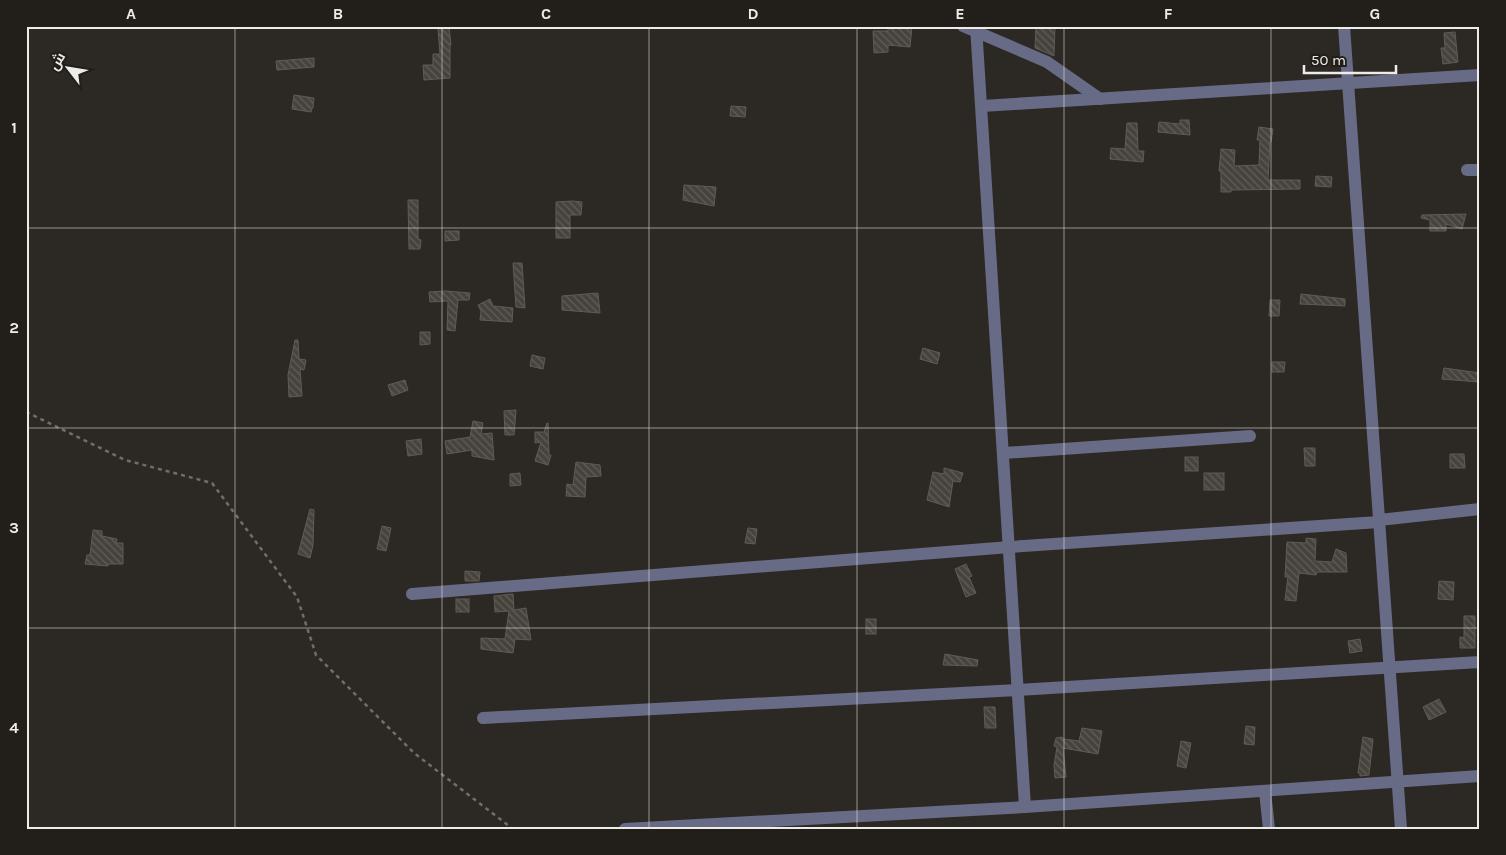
<svg xmlns="http://www.w3.org/2000/svg" width="1506" height="855" font-family="Karla,Cairo,sans-serif">
<style>
.building{fill:url(#building-back-hatch);stroke:#605b56}
.lines{fill:none;stroke-linecap:round;stroke-linejoin:round}
.path{stroke:#716e69;stroke-width:2.5;stroke-dasharray:4 4;stroke-linecap:butt}
.minor{stroke:#676b86;stroke-width:12}
.grid{fill:none;stroke:#eeece8;stroke-width:1;stroke-opacity:0.55}
.neatline{fill:none;stroke:#eeece8;stroke-width:2}
.grid-label{font-size:16px;text-anchor:middle;font-weight:bold;fill:#eeece8}
</style>
<defs>
<pattern id="building-back-hatch" width="6" height="6" patternUnits="userSpaceOnUse" patternTransform="scale(1.25)"><rect width="6" height="6" fill="#46423c"/><path d="M-1 5l2 2M0 0l6 6M5-1l2 2" fill="none" stroke="#615d58"/></pattern>
</defs>
<rect width="100%" height="100%" fill="#2c2823"/>
<g class="building">
<polygon points="888,26 912,26 910,47 888,45 888,52 874,53 873,31 888,31"/>
<polygon points="1036,26 1055,26 1054,56 1035,48"/>
<polygon points="449,28 451,45 450,45 450,78 424,80 423,65 433,65 433,54 440,54 438,29"/>
<polygon points="1455,32 1458,62 1443,64 1441,48 1445,48 1444,33"/>
<polygon points="314,58 314,67 277,70 276,61"/>
<polygon points="294,95 314,98 313,108 312,108 311,112 292,109"/>
<polygon points="731,106 746,107 745,117 730,116"/>
<polygon points="1180,120 1189,120 1190,135 1158,132 1159,122 1180,124"/>
<polygon points="1127,123 1137,123 1138,151 1144,151 1143,162 1110,159 1111,148 1125,149"/>
<polygon points="1259,127 1273,129 1271,142 1270,142 1268,180 1300,180 1300,189 1231,190 1231,192 1221,192 1221,171 1219,171 1221,149 1235,150 1234,166 1259,165 1260,140 1257,140"/>
<polygon points="1316,176 1332,177 1331,187 1315,186"/>
<polygon points="684,185 716,187 714,206 683,200"/>
<polygon points="408,200 418,200 418,239 421,240 420,249 409,249"/>
<polygon points="572,201 582,202 581,215 570,215 570,238 556,238 556,202"/>
<polygon points="1466,214 1462,229 1446,224 1446,231 1430,231 1430,220 1421,218 1422,215"/>
<polygon points="445,231 459,231 459,240 445,241"/>
<polygon points="513,263 522,263 525,308 516,307"/>
<polygon points="446,291 470,293 469,300 458,300 455,331 447,330 448,301 430,302 429,292"/>
<polygon points="598,293 600,313 562,310 562,296"/>
<polygon points="1301,294 1345,299 1345,306 1300,304"/>
<polygon points="490,299 493,306 513,308 512,322 480,320 481,311 478,305"/>
<polygon points="1270,300 1280,300 1279,316 1269,316"/>
<polygon points="420,332 430,332 430,344 420,345"/>
<polygon points="295,340 298,340 299,359 306,360 304,370 300,369 302,396 289,397 288,375"/>
<polygon points="923,348 940,353 937,364 920,359"/>
<polygon points="532,355 545,358 543,369 530,366"/>
<polygon points="1272,362 1285,362 1284,372 1272,372"/>
<polygon points="1444,368 1480,373 1479,382 1442,379"/>
<polygon points="405,380 408,390 392,396 388,385"/>
<polygon points="516,410 514,435 505,435 504,411"/>
<polygon points="473,421 483,423 481,434 492,433 494,460 472,456 472,450 447,454 445,441 470,437"/>
<polygon points="547,423 548,423 549,455 551,455 548,465 535,461 541,442 535,443 535,432 544,432"/>
<polygon points="421,439 422,454 408,456 406,441"/>
<polygon points="1304,448 1315,448 1315,466 1305,466"/>
<polygon points="1450,454 1464,454 1465,468 1450,468"/>
<rect x="1185" y="457" width="13" height="14"/>
<polygon points="576,462 600,465 601,476 586,477 585,497 566,496 567,484 573,485"/>
<polygon points="944,468 963,473 960,482 953,481 949,507 927,500 933,472 944,474"/>
<polygon points="520,473 521,485 510,486 510,474"/>
<rect x="1204" y="473" width="20" height="17"/>
<polygon points="310,509 314,510 313,545 310,558 298,554"/>
<polygon points="382,526 391,528 386,551 377,549"/>
<polygon points="748,528 757,529 755,544 745,543"/>
<polygon points="93,530 102,531 102,536 117,539 116,543 123,543 123,564 108,564 108,566 85,564 87,555 90,555"/>
<polygon points="1306,538 1316,539 1315,561 1332,562 1336,549 1346,553 1347,572 1317,572 1316,575 1299,573 1296,601 1285,600 1288,577 1285,577 1287,542 1306,543"/>
<polygon points="966,564 972,576 969,577 976,593 966,597 955,569"/>
<polygon points="465,571 480,572 479,581 465,581"/>
<polygon points="1439,581 1454,582 1453,600 1438,599"/>
<polygon points="513,594 514,610 526,608 531,640 515,639 513,653 481,649 481,638 505,639 509,611 495,612 494,596"/>
<rect x="456" y="599" width="13" height="13"/>
<polygon points="1464,616 1475,616 1475,648 1460,648 1460,637 1464,638"/>
<rect x="866" y="619" width="10" height="15"/>
<polygon points="1360,639 1362,651 1350,653 1348,641"/>
<polygon points="945,654 978,660 977,666 943,665"/>
<polygon points="1439,699 1446,712 1429,720 1423,707"/>
<polygon points="984,707 995,707 996,728 985,728"/>
<polygon points="1246,726 1255,727 1254,745 1244,744"/>
<polygon points="1082,728 1102,731 1098,754 1063,748 1066,777 1055,778 1054,765 1057,747 1054,746 1056,738 1062,737 1063,739 1079,741"/>
<polygon points="1363,737 1373,739 1369,775 1360,776 1360,773 1358,773"/>
<polygon points="1181,741 1191,743 1186,768 1177,766"/>
</g>
<g class="lines">
<polyline class="path" points="26,412 125,460 212,483 297,597 316,655 414,753 513,829"/>
<g class="minor">
<polyline points="963,26 1047,62 1100,99"/>
<polyline points="976,26 1025,807"/>
<polyline points="1344,26 1401,829"/>
<polyline points="982,106 1480,75"/>
<polyline points="1467,170 1480,170"/>
<polyline points="1004,453 1250,436"/>
<polyline points="1379,520 1480,509"/>
<polyline points="412,594 1010,547 1379,522"/>
<polyline points="483,718 1018,690 1480,662"/>
<polyline points="1265,791 1269,829"/>
<polyline points="625,829 1025,807 1480,776"/>
</g>
</g>
<path class="grid" d="M235,26v803M442,26v803M649,26v803M857,26v803M1064,26v803M1271,26v803M26,228h1454M26,428h1454M26,628h1454"/>
<rect width="1506" height="855" fill="none" stroke="#221f1a" stroke-width="55"/>
<g transform="translate(68 68) rotate(301)" stroke="#221f1a" stroke-width="4" paint-order="stroke">
<path d="M0-4L9 19L0 12L-9 19Z" fill="#eeece8"/>
<text y="-8" font-size="14" font-weight="bold" text-anchor="middle" fill="#eeece8">ش</text>
</g>
<path d="M1304 65v8h92v-8" fill="none" stroke="#eeece8" stroke-width="2.5"/>
<text x="1311" y="65" font-size="15" fill="#eeece8" stroke="#221f1a" stroke-width="4" paint-order="stroke">50 m</text>
<rect x="28" y="28" width="1450" height="800" class="neatline"/>
<g class="grid-label">
<text x="131" y="19">A</text>
<text x="338" y="19">B</text>
<text x="546" y="19">C</text>
<text x="753" y="19">D</text>
<text x="960" y="19">E</text>
<text x="1168" y="19">F</text>
<text x="1375" y="19">G</text>
<text x="14" y="133">1</text>
<text x="14" y="333">2</text>
<text x="14" y="533">3</text>
<text x="14" y="733">4</text>
</g>
</svg>
